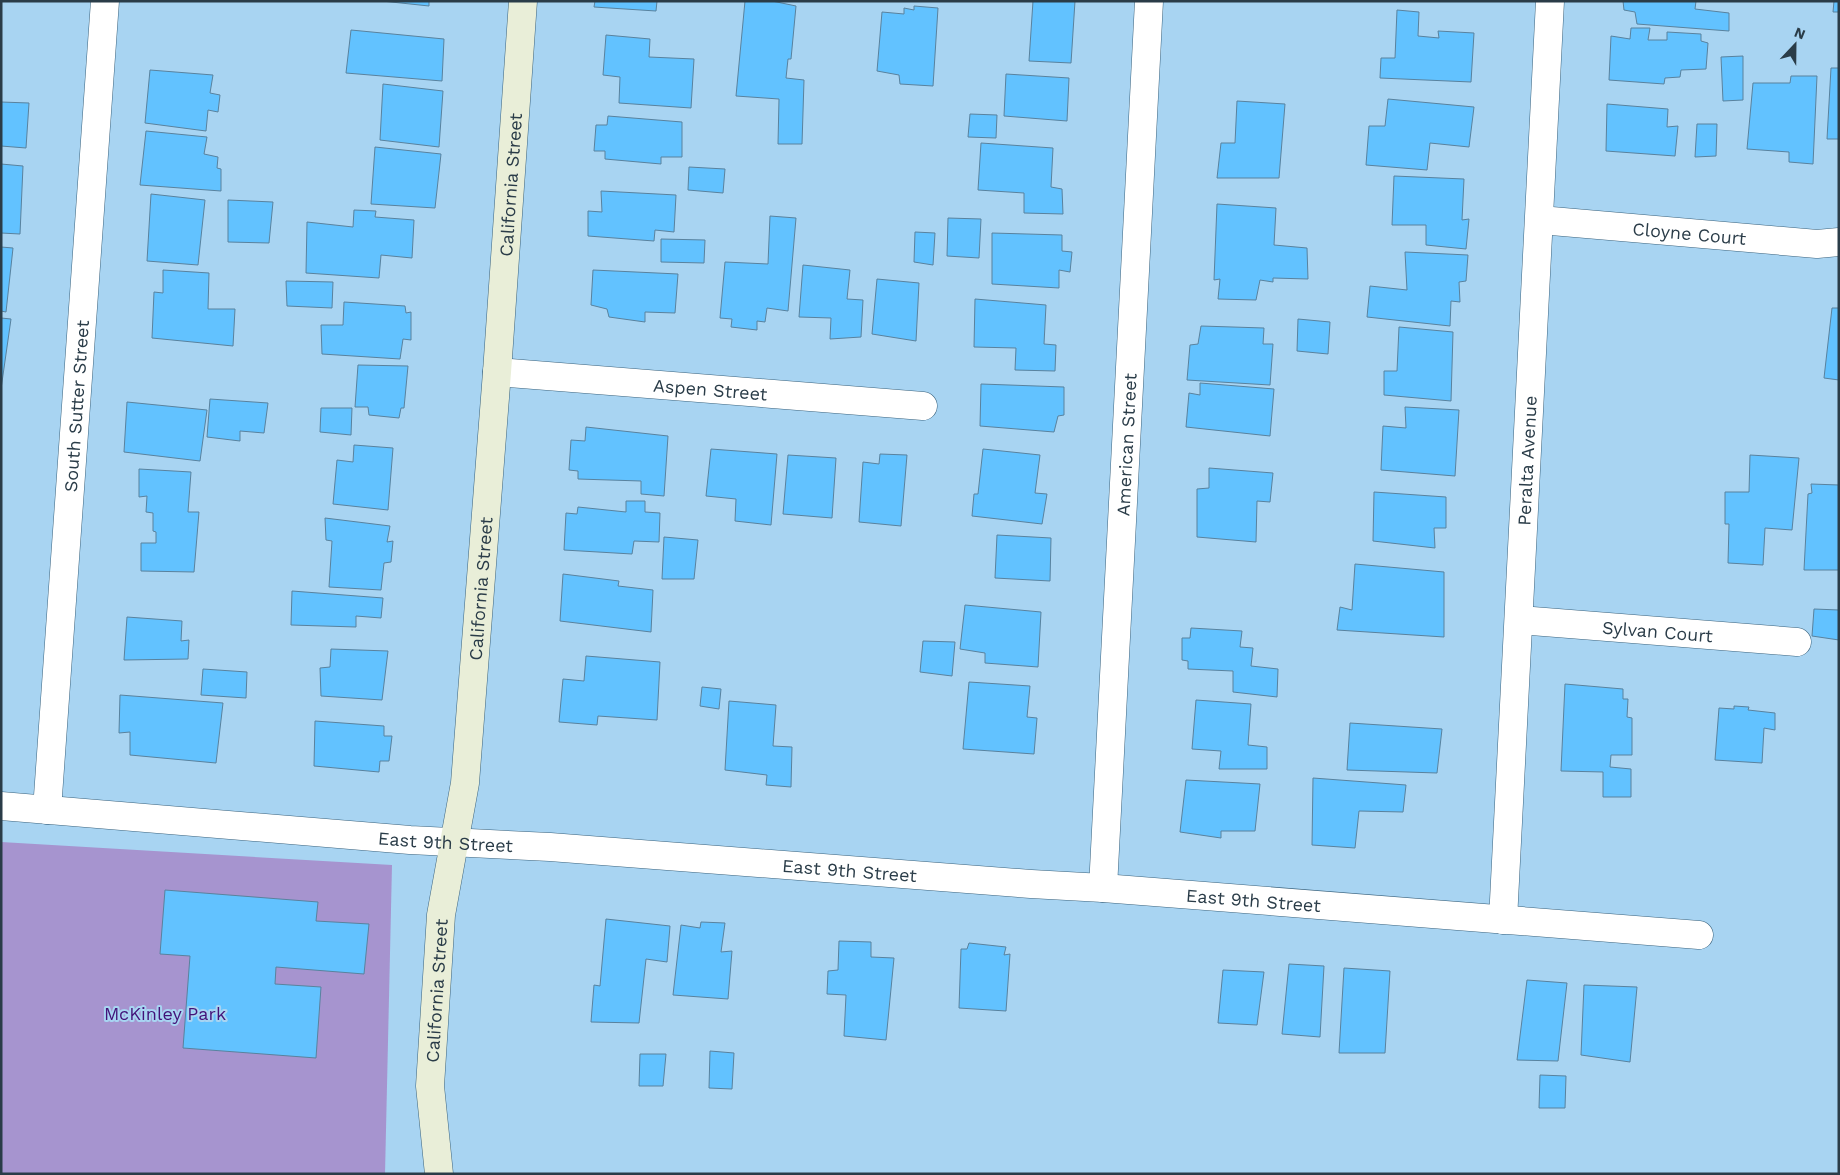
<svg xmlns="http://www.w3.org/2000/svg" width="1840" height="1175" font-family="'Work Sans',sans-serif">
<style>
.green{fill:#a694cf}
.building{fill:#62c2ff;stroke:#59829e}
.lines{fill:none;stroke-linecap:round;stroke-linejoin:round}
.street-casing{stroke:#3a637e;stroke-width:29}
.secondary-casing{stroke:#3a637e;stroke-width:29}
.street{stroke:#fff;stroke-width:28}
.secondary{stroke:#e9eed8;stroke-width:28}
.labels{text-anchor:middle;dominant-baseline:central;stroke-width:4;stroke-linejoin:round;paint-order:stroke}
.street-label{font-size:18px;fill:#2a3c48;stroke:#a8d4f2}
.park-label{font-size:18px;fill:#431278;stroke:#a8d4f2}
</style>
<rect width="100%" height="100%" fill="#a8d4f2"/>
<polygon class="green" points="1,842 392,865 385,1174 1,1174"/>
<g class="building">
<polygon points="382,1 429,1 429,6"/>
<polygon points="595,1 657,1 656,11 594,7"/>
<polygon points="745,1 772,1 796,6 791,59 788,59 786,78 804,80 802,144 778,144 779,99 736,96"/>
<polygon points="1033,1 1075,1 1071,63 1029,61"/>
<polygon points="1623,1 1696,1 1695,9 1729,13 1729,31 1637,24 1635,12 1624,10"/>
<polygon points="1834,1 1839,1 1839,12 1833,12"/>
<polygon points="914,6 938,8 933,86 900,84 899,75 877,71 882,12 904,14 904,8 914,10"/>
<polygon points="1397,10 1419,12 1418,36 1439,38 1438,31 1474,33 1471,82 1380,78 1381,58 1395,58"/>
<polygon points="1631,28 1650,28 1648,40 1667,40 1667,32 1701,34 1701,41 1708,43 1706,69 1681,70 1680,77 1665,78 1664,84 1609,80 1611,36 1630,39"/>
<polygon points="351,30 444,39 442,81 346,73"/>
<polygon points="606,35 650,39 649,57 694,59 691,108 619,103 620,77 603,75"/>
<polygon points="1743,56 1743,100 1723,101 1721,57"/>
<polygon points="1831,68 1839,68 1839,139 1827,139"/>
<polygon points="150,70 213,75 210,93 220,95 218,112 208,110 206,131 145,123"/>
<polygon points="1006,74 1069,78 1067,121 1004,116"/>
<polygon points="1791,76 1817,76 1813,164 1789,162 1789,152 1747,149 1753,83 1790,83"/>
<polygon points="383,84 443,91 439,147 380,140"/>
<polygon points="1388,99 1474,107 1469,147 1430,143 1427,170 1366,165 1369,126 1385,126"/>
<polygon points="1237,101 1285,104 1279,178 1217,178 1221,143 1235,143"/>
<polygon points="1,102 29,103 26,148 1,146"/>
<polygon points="1607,104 1668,109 1667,127 1678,126 1675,156 1606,151"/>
<polygon points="970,114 997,115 996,138 968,137"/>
<polygon points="608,116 682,122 682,157 661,157 661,164 605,159 605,151 594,151 596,125 607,125"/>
<polygon points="1697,124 1717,124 1716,156 1695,157"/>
<polygon points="146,131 207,137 204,154 218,157 217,168 221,169 221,191 140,185"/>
<polygon points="981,143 1053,148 1051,187 1062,189 1063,214 1024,213 1024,193 978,190"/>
<polygon points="375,147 441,154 435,208 371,204"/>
<polygon points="1,164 23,166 20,234 1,233"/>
<polygon points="689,167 725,169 723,193 688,190"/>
<polygon points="1394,176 1464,179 1462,220 1469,219 1466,249 1426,245 1426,225 1392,225"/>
<polygon points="601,191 676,195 674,232 655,230 654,241 588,236 588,211 602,212"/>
<polygon points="151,194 205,200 198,265 147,261"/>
<polygon points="228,200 273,202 269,243 228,242"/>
<polygon points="1217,204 1276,208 1274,245 1307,248 1308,279 1273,278 1273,282 1260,280 1256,300 1218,299 1220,279 1214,280"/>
<polygon points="354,210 376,211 375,217 414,220 412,258 381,255 379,278 306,273 307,222 353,227"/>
<polygon points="770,216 796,218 788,311 767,308 765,322 757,321 757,330 731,327 732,319 720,318 725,262 768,264"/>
<polygon points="948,218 981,219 979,258 947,256"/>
<polygon points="915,232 935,233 933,265 914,262"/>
<polygon points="992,233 1062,235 1062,251 1072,252 1070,272 1059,270 1059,288 992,284"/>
<polygon points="661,239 705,240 704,263 661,262"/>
<polygon points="1,247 13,248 6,312 1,311"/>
<polygon points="1405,252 1468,255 1466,281 1459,282 1460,302 1451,301 1450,326 1367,317 1370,286 1407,290"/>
<polygon points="803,265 850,270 847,299 863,300 861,337 830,339 831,318 799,317"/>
<polygon points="163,270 209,273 208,309 235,309 233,346 152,338 154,292 163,293"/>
<polygon points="593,270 678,274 675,313 645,312 645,322 609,317 607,309 591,305"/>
<polygon points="877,279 919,283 916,341 872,334"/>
<polygon points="286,281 333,282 332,308 287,306"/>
<polygon points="975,299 1046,305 1044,344 1056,345 1055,371 1015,370 1016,348 974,347"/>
<polygon points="344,302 405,306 406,313 411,312 411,340 403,339 400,359 322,354 321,325 343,325"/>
<polygon points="1832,308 1839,308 1839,380 1824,378"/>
<polygon points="1,318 11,319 1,389"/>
<polygon points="1298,319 1330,322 1328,354 1297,351"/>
<polygon points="1201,326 1264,328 1263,344 1273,344 1270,385 1187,380 1190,345 1198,344"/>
<polygon points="1399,327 1453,332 1451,401 1384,395 1384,371 1397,371"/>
<polygon points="358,365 408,366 404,408 401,408 399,418 369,415 368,407 355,407"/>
<polygon points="1200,383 1274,389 1270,436 1186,427 1189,393 1200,395"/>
<polygon points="981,384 1064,387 1064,415 1058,416 1054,432 980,426"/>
<polygon points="210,399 268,403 264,433 240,431 240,441 207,437"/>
<polygon points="127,402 207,410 200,461 124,452"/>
<polygon points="1405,407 1459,410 1455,476 1381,470 1383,426 1406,428"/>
<polygon points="321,408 352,408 351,435 320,432"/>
<polygon points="586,427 668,436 664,496 641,494 641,481 578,479 578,471 569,470 571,440 585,441"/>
<polygon points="354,445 393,448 388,510 333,504 337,460 353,462"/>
<polygon points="711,449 777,454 771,525 735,521 736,499 706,496"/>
<polygon points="983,449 1040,455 1035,493 1047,494 1042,524 972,516 974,494 978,494"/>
<polygon points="880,454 907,455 901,526 859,522 863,462 879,464"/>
<polygon points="788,455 836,458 832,518 783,514"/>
<polygon points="1750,455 1799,458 1792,530 1765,528 1763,565 1728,563 1729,524 1725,524 1725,492 1749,492"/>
<polygon points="1209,468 1273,473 1270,502 1257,501 1256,542 1197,537 1197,489 1209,488"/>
<polygon points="139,469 191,472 188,512 199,512 194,572 141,571 141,543 156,543 156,532 153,531 153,513 146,512 147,496 139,497"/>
<polygon points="1811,484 1839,485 1839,570 1804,570 1808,494 1812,493"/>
<polygon points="1374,492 1446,497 1446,528 1434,528 1435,548 1373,541"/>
<polygon points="626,501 645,501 645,512 660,513 659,542 634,541 632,554 564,550 566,513 577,514 578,507 626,512"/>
<polygon points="325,518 390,526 387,542 393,541 391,562 384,563 381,590 329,587 332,541 326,540"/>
<polygon points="997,535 1051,538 1050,581 995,578"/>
<polygon points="664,537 698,540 694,579 662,579"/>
<polygon points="1355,564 1444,572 1444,637 1337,630 1340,607 1352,610"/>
<polygon points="563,574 619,581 618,586 653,590 651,632 560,621"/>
<polygon points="292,591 383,598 381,618 356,616 356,627 291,625"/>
<polygon points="965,605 1041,612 1038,667 985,663 985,653 960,649"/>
<polygon points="1814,609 1839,610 1839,640 1812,636"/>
<polygon points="127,617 182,621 181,641 189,640 188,659 124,660"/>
<polygon points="1191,628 1242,631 1240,647 1253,648 1251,666 1278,669 1277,697 1233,692 1233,671 1188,669 1188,661 1182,660 1182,638 1190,638"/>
<polygon points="923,641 955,642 952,676 920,672"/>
<polygon points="331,649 388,651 382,700 321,696 320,668 330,667"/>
<polygon points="586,656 660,662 657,720 598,716 597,725 559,722 563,679 584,681"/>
<polygon points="203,669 247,672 246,698 201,695"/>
<polygon points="969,682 1030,686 1027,717 1037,718 1034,754 963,749"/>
<polygon points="1565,684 1623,689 1623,699 1628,699 1627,717 1632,718 1632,755 1611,755 1610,767 1631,769 1631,797 1603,797 1603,772 1561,771"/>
<polygon points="702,687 721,689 719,709 700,706"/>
<polygon points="120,695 223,703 216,763 130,755 130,732 119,733"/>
<polygon points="1196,700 1251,704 1248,745 1267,747 1267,769 1219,769 1221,751 1192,749"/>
<polygon points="729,701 776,705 773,746 792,747 791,787 766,785 767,775 725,770"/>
<polygon points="1734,706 1749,707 1748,710 1775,713 1775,730 1764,728 1762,763 1715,760 1719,708 1734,709"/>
<polygon points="315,721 384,726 384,736 392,736 389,761 380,761 379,772 314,766"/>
<polygon points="1350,723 1442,729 1437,773 1347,770"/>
<polygon points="1313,778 1406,785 1403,812 1359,811 1355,848 1312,845"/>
<polygon points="1186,780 1260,784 1255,831 1221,831 1221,838 1180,832"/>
<polygon points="165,890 318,902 316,921 369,924 364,974 276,967 275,984 321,987 316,1058 183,1048 190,956 160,954"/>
<polygon points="606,919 670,926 667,962 646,959 639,1023 591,1022 594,985 600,986"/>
<polygon points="701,922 725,923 721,952 732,951 728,999 673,995 681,925 700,928"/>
<polygon points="839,941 871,942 871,957 894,958 886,1040 844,1036 846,995 827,994 828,971 838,970"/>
<polygon points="969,943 1006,947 1004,955 1010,954 1006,1011 959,1008 961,949 967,949"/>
<polygon points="1289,964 1324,966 1320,1037 1282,1034"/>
<polygon points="1344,968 1390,971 1385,1053 1339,1053"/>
<polygon points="1223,970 1264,972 1257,1025 1218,1023"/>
<polygon points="1527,980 1567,983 1558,1061 1517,1060"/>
<polygon points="1584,985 1637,987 1630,1062 1581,1055"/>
<polygon points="710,1051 734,1053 732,1089 709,1088"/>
<polygon points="640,1054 666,1054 663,1086 639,1086"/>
<polygon points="1540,1075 1566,1076 1565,1108 1539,1108"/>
</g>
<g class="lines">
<g class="street-casing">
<g id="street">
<path id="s1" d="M1540,220l277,24 22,-2"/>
<path id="s2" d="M497,372l426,34"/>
<path id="s3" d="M1519,620l278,22"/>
<path id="s4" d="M1,806l409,34 140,7 481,37 72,4 596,47"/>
<path id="s5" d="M47,810l58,-809"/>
<path id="s6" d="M1103,888l46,-887"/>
<path id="s7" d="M1503,920l47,-919"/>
</g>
</g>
<g class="secondary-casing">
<g id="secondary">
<path id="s8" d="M439,1174l-9,-88 11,-171 24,-132 32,-411 26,-371"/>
</g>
</g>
<use href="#street" class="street"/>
<use href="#secondary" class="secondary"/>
</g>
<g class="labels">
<g class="street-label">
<text stroke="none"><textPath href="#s8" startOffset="994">California Street</textPath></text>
<text stroke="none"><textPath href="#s1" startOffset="150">Cloyne Court</textPath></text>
<text stroke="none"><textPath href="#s2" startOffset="214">Aspen Street</textPath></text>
<text stroke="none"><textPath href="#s5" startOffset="405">South Sutter Street</textPath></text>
<text stroke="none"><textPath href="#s6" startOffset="444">American Street</textPath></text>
<text stroke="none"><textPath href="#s7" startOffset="460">Peralta Avenue</textPath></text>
<text stroke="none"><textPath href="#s8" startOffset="589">California Street</textPath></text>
<text stroke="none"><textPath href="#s3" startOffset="139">Sylvan Court</textPath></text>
<text stroke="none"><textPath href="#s4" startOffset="446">East 9th Street</textPath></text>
<text stroke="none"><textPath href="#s4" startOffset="851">East 9th Street</textPath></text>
<text stroke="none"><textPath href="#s4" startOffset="1256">East 9th Street</textPath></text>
<text stroke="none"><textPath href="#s8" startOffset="184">California Street</textPath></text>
</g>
<g class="park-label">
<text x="165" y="1013">McKinley Park</text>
</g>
</g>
<rect width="1840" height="1175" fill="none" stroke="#2a3c48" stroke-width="5"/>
<g transform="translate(1795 45) rotate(22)" stroke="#a8d4f2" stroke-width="4" paint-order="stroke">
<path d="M0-4L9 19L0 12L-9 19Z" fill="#2a3c48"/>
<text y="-8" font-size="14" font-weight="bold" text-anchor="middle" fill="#2a3c48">N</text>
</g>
</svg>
